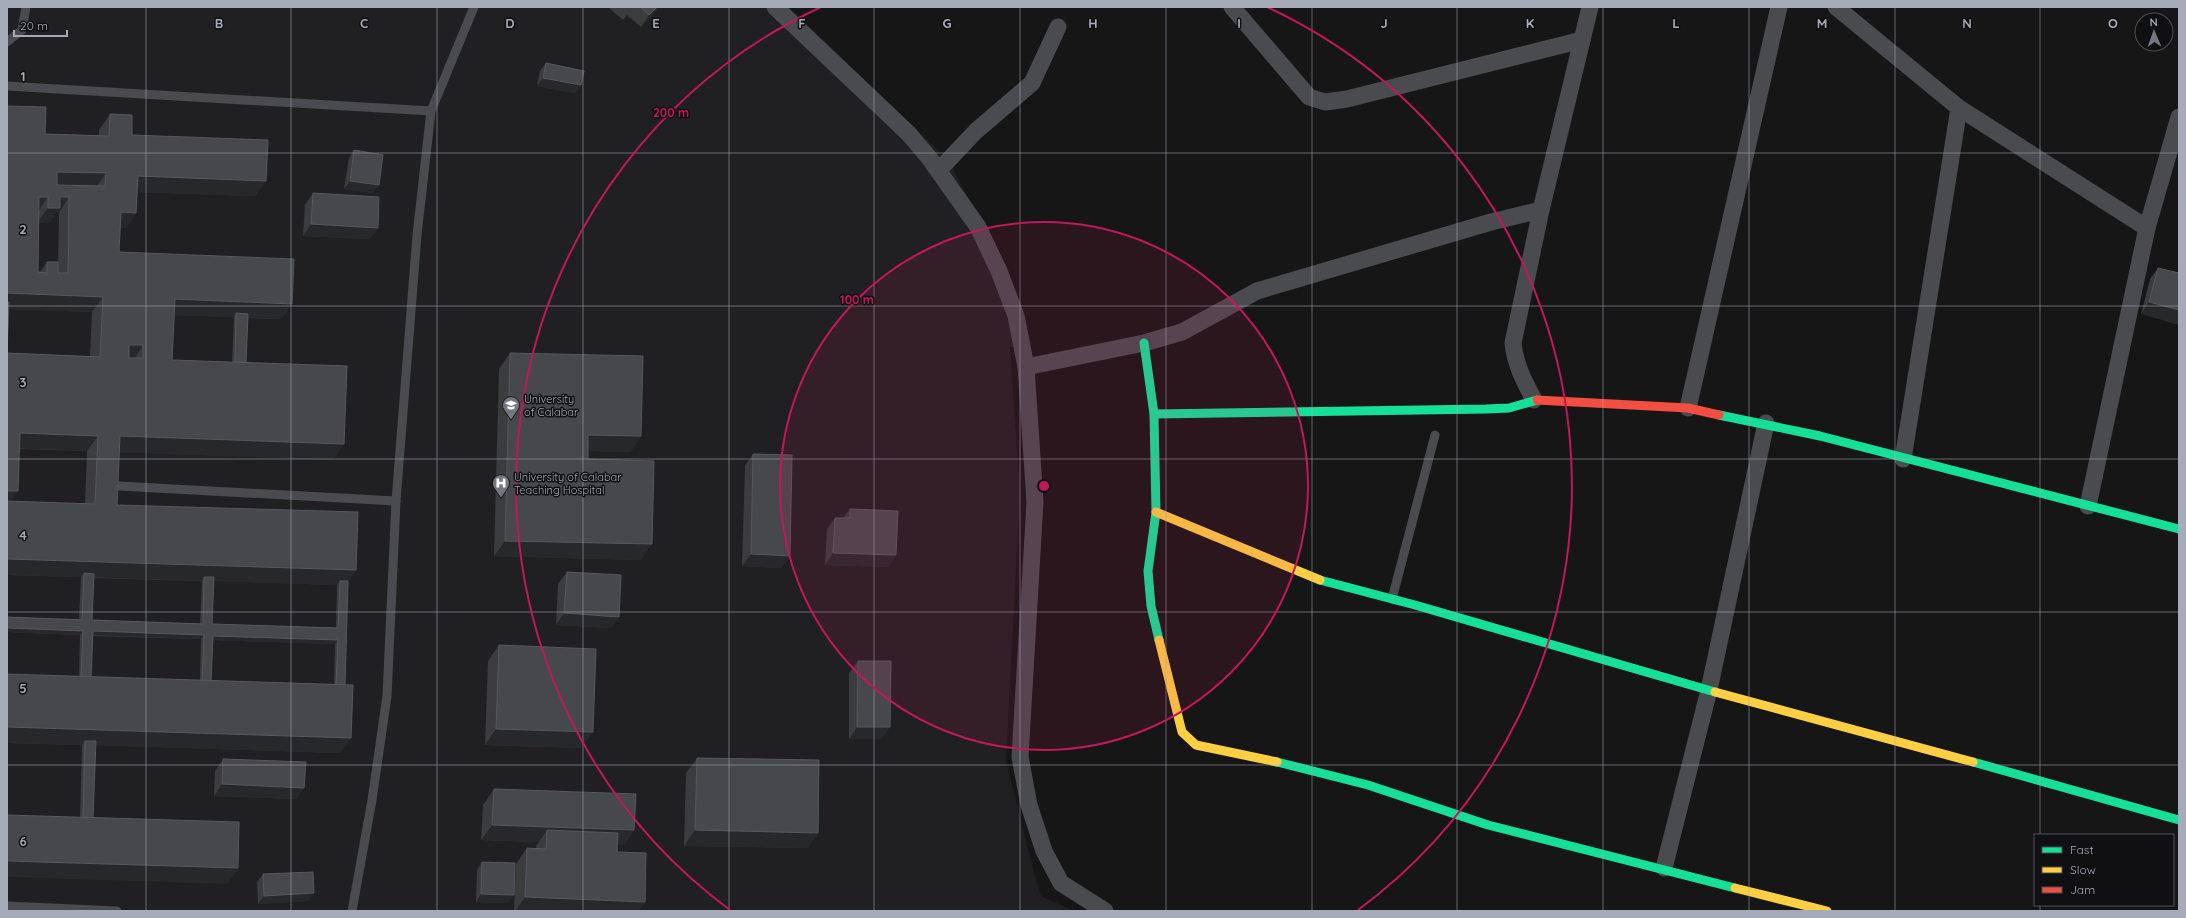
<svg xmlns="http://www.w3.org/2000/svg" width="2186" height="918" font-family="Quicksand,sans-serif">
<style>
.built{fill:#202022}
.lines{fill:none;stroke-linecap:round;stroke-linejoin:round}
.lane{stroke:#494b4f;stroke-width:9}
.street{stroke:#494b4f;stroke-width:17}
.fast{stroke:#16e098;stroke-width:9}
.slow{stroke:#ffcf43;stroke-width:9}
.jam{stroke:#f24e42;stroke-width:9}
.wall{fill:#3b3c3e;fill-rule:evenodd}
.shaded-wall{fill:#272829}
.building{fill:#46484b;stroke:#55585c;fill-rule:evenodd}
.grid{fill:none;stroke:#a5abb8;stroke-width:1;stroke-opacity:0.55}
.ring{fill:none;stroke:#c2185b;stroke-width:2}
.labels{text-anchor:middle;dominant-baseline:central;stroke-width:3;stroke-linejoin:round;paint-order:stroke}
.poi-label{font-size:11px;fill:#a5abb8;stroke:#101012;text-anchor:start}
.grid-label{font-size:13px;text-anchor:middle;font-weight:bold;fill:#a5abb8;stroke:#101012;stroke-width:3;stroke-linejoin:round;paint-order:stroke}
.centre{fill:#c2185b;stroke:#101012;stroke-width:2}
.ring-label{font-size:12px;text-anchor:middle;font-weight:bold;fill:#c2185b;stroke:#101012;stroke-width:3;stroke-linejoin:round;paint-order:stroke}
</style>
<rect width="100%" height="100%" fill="#161616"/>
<polygon class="built" points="7,7 789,7 949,161 1001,261 1032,344 1010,347 1020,494 1006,762 1033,870 1041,896 1074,911 7,911"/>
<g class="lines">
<g class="lane">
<polyline points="7,42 22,30 26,7"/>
<polyline points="7,86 431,111"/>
<polyline points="119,486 396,501"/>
<polyline points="1392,599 1435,435"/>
<polyline points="7,906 117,911"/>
<polyline points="352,911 372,800 387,696 396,501 417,235 431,111 474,7"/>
</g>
<g class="street">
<polyline points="775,7 909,134 930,159 978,227 999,271 1016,316 1026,367 1035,502 1020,757 1029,805 1044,851 1061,883 1105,911"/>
<polyline points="1232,7 1309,97 1325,102 1347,99 1582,40"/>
<polyline points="1836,7 1959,108 2147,228"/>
<polyline points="939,170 976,131 1032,83 1058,27"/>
<polyline points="1026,367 1144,343 1182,332 1257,291 1491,222 1541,210"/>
<path d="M1534,400c-10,-19 -19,-36 -21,-57l28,-133 49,-203"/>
<polyline points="1688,408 1779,7"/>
<polyline points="1903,459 1959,108"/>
<polyline points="2088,506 2147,228 2179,117"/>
<polyline points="1664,868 1709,690 1766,423"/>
</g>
<g class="fast">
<polyline points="1144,343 1154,414 1156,512 1148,571 1151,606 1159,640"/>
<polyline points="1154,414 1486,409 1509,408 1537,400"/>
<polyline points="1719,415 1820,436 2179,529"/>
<polyline points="1320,580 1415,605 1715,692"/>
<polyline points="1277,762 1368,785 1488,825 1735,888"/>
<polyline points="1973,762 2179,820"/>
</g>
<g class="slow">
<polyline points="1156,512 1320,580"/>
<polyline points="1159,640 1182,732 1196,745 1277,762"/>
<polyline points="1715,692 1973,762"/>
<polyline points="1735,888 1827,911"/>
</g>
<polyline class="jam" points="1537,400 1688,408 1719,415"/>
</g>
<g class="wall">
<polygon points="608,7 659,7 641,27 627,15 623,20"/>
<polygon points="546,63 575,93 537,86 540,71"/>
<path d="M7,106l38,28 54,2v-6l11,-16 22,21 134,46 -11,15 -118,-4 -1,21 -10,15h-6l-1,24 173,52 -11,15 -33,-1 -2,44 87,98 -214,-8 -2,53 239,65 -8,11 -3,104 6,53 -11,15 -245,-8 -2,73 145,50 -11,16 -147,-67 2,-72 -75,-2v-69l72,3 1,-42 -73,-3v-15l72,2 2,-42 -74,-2zM56,213h3l-1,58 -11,-9 -7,10h-2v-49h11zM9,309l83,3 -2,44 -83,-3zM174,315l60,2 -2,45 -60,-2zM20,449l67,2 -2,53 -74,-3zM93,578l109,3 -2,43 -108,-4zM214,581l123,4 -1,43 -124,-4zM93,636l108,3 -1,42 -109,-4zM213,640l122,4 -1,41 -123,-4z"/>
<polygon points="354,150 373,193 344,189 349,158"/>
<polygon points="313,193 378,228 369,239 303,236 305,205"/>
<polygon points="2158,268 2179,273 2141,314 2150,279"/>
<polygon points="510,353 641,436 630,452 588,451 588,459 641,560 494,556 499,369"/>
<polygon points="753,454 790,556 781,568 742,566 745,466"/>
<polygon points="850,509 896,555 888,567 825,565 827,529 835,518 843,518"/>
<polygon points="567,572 611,628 556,625 558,584"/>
<polygon points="499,645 582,748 485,745 488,661"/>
<polygon points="858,661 882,739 849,739 849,673"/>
<polygon points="697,758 818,833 807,848 684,846 686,773"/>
<polygon points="223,759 296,799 214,796 215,771"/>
<polygon points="494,789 634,830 624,845 617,845 617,852 645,902 638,911 514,911 516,864 527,848 536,849 536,846 539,842 481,840 483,805"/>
<polygon points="482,862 508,903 476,902 477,870"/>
<polygon points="263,874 308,901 258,904 257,882"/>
</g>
<g class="shaded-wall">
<polygon points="657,7 659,7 641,27 649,15"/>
<polygon points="543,78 581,85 575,93 537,86"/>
<polygon points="57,172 106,173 95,189 47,187"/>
<polygon points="138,176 266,181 255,196 127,192"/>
<polygon points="350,181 379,185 373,193 344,189"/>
<polygon points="39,197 48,197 37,213"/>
<polygon points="60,197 69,197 59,213 56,213 49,223 37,223 48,208"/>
<polygon points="121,212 136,213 126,228 110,227"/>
<polygon points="311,224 378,228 369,239 303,236"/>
<polygon points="7,293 103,297 92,312 7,309"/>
<polygon points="175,299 292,304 281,319 236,317 236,313 234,317 164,315"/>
<polygon points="2149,302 2179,310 2179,325 2141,314"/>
<polygon points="129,345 143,345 133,361 118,360"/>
<polygon points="20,433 98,436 87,451 9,448"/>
<polygon points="588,435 641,436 630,452 577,451"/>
<polygon points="120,436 344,444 333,460 109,452"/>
<polygon points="7,491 18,491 7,507"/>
<polygon points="505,541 652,544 641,560 494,556"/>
<polygon points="833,553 896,555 888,567 825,565"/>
<polygon points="751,554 790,556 781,568 742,566"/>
<polygon points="7,559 356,570 345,585 340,581 337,585 204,581 204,577 202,581 83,577 84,573 81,577 7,575"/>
<polygon points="564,613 619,617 611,628 556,625"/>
<polygon points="7,628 83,631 80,635 7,632"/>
<polygon points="93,631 204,635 201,639 90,635"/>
<polygon points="213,636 338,640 335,644 210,640"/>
<polygon points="7,727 351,738 340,753 85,745 85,741 82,745 7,743"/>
<polygon points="857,727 890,727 882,739 849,739"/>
<polygon points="496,729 593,732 582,748 485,745"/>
<polygon points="222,784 304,788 296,799 214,796"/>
<polygon points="492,825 634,830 624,845 547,843 547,830 539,842 481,840"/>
<polygon points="695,830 818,833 807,848 684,846"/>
<polygon points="7,861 238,868 227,884 7,877"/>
<polygon points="314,893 308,901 258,904 264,896"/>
<polygon points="481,894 514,895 508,903 476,902"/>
<polygon points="525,897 645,902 638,911 515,911"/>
</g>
<g class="building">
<polygon points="640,7 657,7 649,15"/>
<polygon points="546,63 584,71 581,85 543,78"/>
<path d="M7,106l39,1 -1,27 64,2 1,-22 22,1v20l136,5 -2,41 -128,-5 -2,37 -15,-1 -2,40 175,7 -2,45 -117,-5 -3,61 175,6 -3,78 -224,-8 -3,69 241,7 -2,58 -349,-11v-58l88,3 3,-68 -78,-3 -2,58h-11v-189h2l-2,51 93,4 3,-60 -96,-4zM57,172l49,1 -1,13 -48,-1zM39,197h9v11h12v-11h9l-1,76h-10v-11h-11v11l-9,-1zM129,345h14v13h-14z"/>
<polygon points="354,150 383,155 379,185 350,181"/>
<polygon points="313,193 379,197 378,228 311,224"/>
<polygon points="2158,268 2179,273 2179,310 2149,302"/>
<polygon points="236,313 248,314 246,362 235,362"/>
<polygon points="510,353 643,356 641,436 588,435 588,459 654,461 652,544 505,541"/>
<polygon points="753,454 792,455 790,556 751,554"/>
<polygon points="850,509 898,511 896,555 833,553 835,518 850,518"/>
<polygon points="567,572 621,575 619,617 564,613"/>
<polygon points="84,573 94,574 92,620 203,624 204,577 214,577 212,624 338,628 340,581 348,581 345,685 336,685 338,640 213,636 211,681 202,681 204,635 93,631 91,677 81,677 83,631 7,628 7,617 82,620"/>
<polygon points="499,645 596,649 593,732 496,729"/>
<polygon points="858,661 891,661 890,727 857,727"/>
<polygon points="7,674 353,685 351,738 7,727"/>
<polygon points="85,741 96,741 93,818 83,818"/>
<polygon points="697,758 819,760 818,833 695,830"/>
<polygon points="223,759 306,762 304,788 222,784"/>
<polygon points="494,789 636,794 634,830 492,825"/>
<polygon points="7,815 239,822 238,868 7,861"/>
<polygon points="547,830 618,833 617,852 646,853 645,902 525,897 527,848 546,849"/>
<polygon points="482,862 515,863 514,895 481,894"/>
<polygon points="313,872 314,893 264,896 263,874"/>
</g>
<path class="grid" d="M146,7v904M291,7v904M437,7v904M583,7v904M729,7v904M874,7v904M1020,7v904M1166,7v904M1312,7v904M1457,7v904M1603,7v904M1749,7v904M1895,7v904M2040,7v828M7,153h2172M7,306h2172M7,459h2172M7,612h2172M7,765h2172M2040,905v6"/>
<circle cx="1044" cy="486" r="264" fill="#c2185b" fill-opacity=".12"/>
<g class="ring">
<circle cx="1044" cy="486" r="264"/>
<path d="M730 910A528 528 0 0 1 821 7M1267 7A528 528 0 0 1 1358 910"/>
</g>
<defs>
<g id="university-pin" transform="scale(0.9)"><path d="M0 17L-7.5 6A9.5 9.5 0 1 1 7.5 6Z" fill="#73777f" stroke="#101012"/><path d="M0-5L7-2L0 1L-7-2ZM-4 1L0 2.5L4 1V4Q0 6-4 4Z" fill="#fff"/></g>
<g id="hospital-pin" transform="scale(0.9)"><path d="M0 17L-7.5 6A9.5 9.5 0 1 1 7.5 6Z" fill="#73777f" stroke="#101012"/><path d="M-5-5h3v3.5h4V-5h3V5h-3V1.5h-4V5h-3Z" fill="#fff"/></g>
</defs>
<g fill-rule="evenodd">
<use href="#university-pin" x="511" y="405"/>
<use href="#hospital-pin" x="501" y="483"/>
</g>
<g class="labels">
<g class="poi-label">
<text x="524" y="399">University<tspan x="524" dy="13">of Calabar</tspan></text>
<text x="514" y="477">University of Calabar<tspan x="514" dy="13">Teaching Hospital</tspan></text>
</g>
</g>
<g class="grid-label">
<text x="219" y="28">B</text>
<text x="364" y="28">C</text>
<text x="510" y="28">D</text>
<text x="656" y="28">E</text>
<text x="802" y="28">F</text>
<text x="947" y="28">G</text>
<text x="1093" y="28">H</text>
<text x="1239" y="28">I</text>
<text x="1384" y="28">J</text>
<text x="1530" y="28">K</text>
<text x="1676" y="28">L</text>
<text x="1822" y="28">M</text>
<text x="1967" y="28">N</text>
<text x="2113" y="28">O</text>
<text x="23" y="81">1</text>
<text x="23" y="234">2</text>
<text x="23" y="387">3</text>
<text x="23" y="540">4</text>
<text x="23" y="693">5</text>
<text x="23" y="846">6</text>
</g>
<circle cx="1044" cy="486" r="6" class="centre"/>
<g class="ring-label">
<text x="671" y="117">200 m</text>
<text x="857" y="304">100 m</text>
</g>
<rect width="2186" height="918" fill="none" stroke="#a5abb8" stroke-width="16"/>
<rect x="2034" y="834" width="140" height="72" fill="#101012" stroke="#4c4e54"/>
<rect x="2042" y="847" width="20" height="6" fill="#16e098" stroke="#4c4e54"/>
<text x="2070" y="854" font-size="12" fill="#a5abb8">Fast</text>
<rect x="2042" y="867" width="20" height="6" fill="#ffcf43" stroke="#4c4e54"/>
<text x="2070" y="874" font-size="12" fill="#a5abb8">Slow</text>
<rect x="2042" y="887" width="20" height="6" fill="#f24e42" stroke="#4c4e54"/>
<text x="2070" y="894" font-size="12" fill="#a5abb8">Jam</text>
<g transform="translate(2154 32) rotate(358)"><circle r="19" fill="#101012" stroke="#4c4e54"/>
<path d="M0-3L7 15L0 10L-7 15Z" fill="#73777f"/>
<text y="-6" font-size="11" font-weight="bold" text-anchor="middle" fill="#a5abb8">N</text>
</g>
<path d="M14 30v6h53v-6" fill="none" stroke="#a5abb8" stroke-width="2"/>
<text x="20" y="30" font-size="12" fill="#a5abb8" stroke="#101012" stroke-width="3" paint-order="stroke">20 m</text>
</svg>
